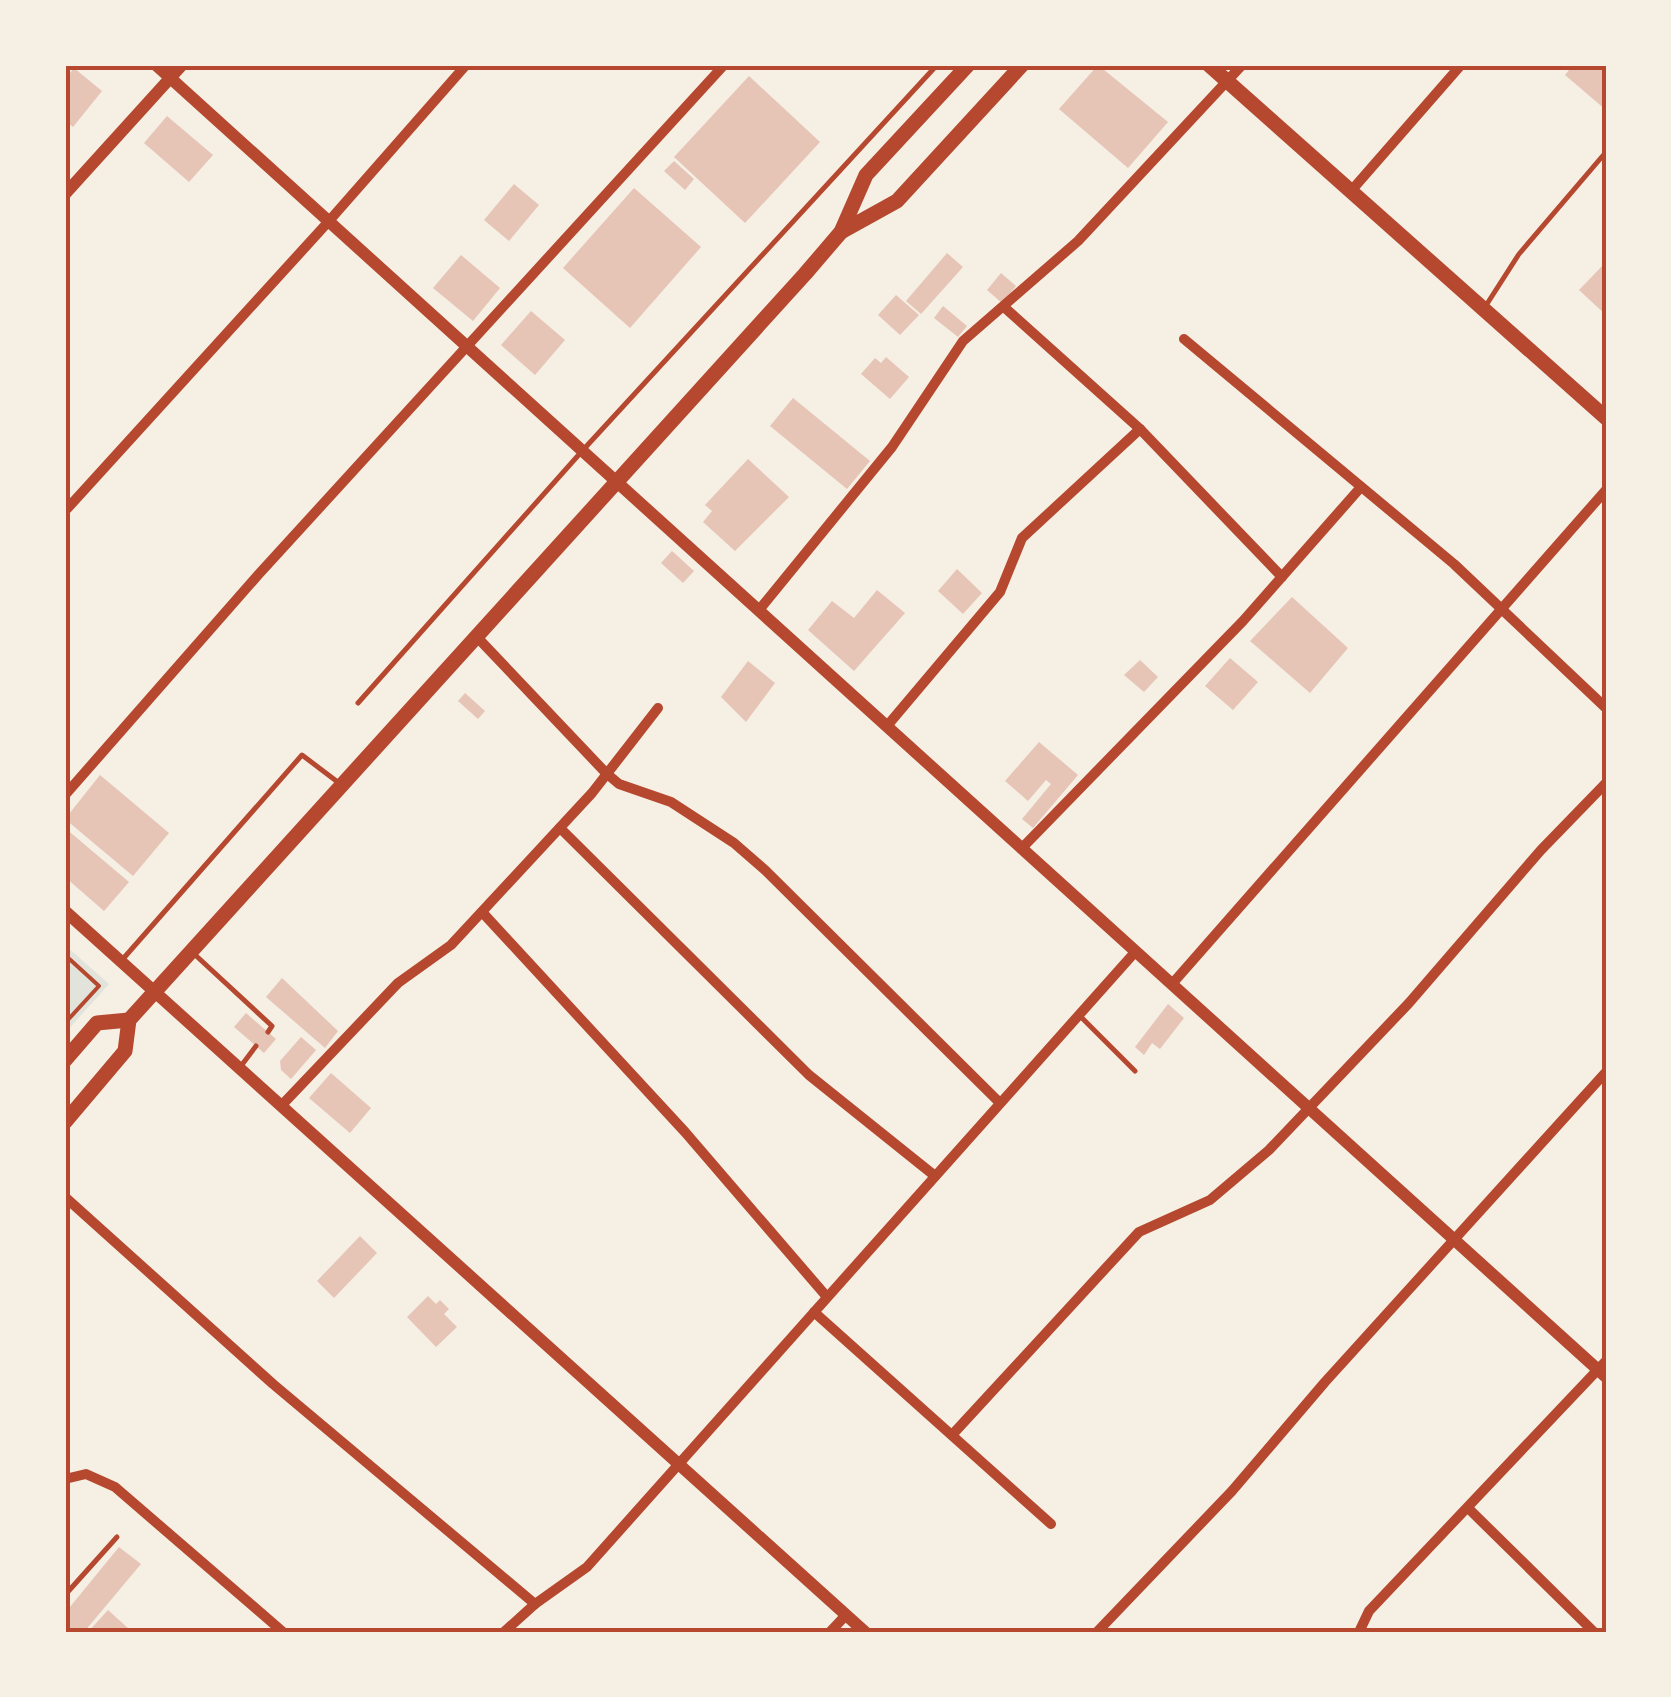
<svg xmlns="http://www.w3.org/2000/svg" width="1671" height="1697" font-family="Arial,sans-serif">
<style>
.green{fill:#e2e4dc}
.building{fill:#e6c5b7}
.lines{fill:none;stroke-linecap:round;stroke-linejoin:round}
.path{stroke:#b5482f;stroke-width:4}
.service{stroke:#b5482f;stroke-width:5}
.minor{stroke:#b5482f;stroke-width:10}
.tertiary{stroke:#b5482f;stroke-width:12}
.primary{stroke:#b5482f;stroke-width:15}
.neatline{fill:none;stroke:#b5482f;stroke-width:4}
</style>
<rect width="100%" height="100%" fill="#f6efe4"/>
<polygon class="green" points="65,945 109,984 65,1033"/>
<g class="building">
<polygon points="1098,65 1168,122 1128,168 1059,109"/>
<polygon points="1573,65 1606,65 1606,110 1565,75"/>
<polygon points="74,68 102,91 73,127 65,121 65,79"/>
<polygon points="749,76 820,142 745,223 674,157"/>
<polygon points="167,116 213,155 189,182 144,143"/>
<polygon points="674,161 694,179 685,190 664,171"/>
<polygon points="514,184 539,205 509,241 484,220"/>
<polygon points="634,188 701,247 630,328 563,268"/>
<polygon points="947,253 963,267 921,314 906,301"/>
<polygon points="461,255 500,288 473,321 433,288"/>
<polygon points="1606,262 1606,315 1579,290"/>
<polygon points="1001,273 1016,286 1002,303 987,290"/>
<polygon points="896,295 919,315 900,335 878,315"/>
<polygon points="943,306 967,326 958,337 934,318"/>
<polygon points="531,311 565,340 535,375 501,345"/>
<polygon points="886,357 909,377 890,399 861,374 875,358 881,363"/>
<polygon points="793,398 870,461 847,489 770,426"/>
<polygon points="748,459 789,497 735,551 703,522 712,511 705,505"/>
<polygon points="672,551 694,571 683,583 661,563"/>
<polygon points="957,569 982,593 963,614 938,591"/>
<polygon points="877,590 905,613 854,671 808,630 832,601 854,618"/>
<polygon points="1292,597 1348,648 1310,693 1250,641"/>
<polygon points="1230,658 1258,682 1233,710 1205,686"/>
<polygon points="1140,660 1158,677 1144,692 1124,675"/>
<polygon points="748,661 775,683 746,722 721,697"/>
<polygon points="465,693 485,711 478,719 458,701"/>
<polygon points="1039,742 1078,775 1033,828 1022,819 1051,784 1046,780 1028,801 1005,781"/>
<polygon points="100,775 169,833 133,876 65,819"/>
<polygon points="65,828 129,882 104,911 65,877"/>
<polygon points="282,978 338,1031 325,1048 266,997"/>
<polygon points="1168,1004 1184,1018 1160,1049 1152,1043 1144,1055 1135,1047"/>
<polygon points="246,1013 276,1039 264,1053 234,1027"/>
<polygon points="301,1037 316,1050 291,1079 281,1070 280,1061"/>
<polygon points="331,1073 371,1108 350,1133 309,1098"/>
<polygon points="360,1236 377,1253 334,1298 317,1281"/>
<polygon points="428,1296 436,1304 440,1300 449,1309 444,1314 457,1327 436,1347 407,1317"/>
<polygon points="119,1547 141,1564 84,1632 65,1632 65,1613"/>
<polygon points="108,1610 129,1629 126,1632 88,1632"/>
</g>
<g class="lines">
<polyline class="path" points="65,955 99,986 65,1023"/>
<g class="service">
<polyline points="1485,307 1519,254 1606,152"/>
<polyline points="358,703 583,450 937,65"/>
<polyline points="192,952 272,1026 268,1032"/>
<polyline points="122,960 302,755 339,783"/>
<polyline points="1079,1015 1135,1071"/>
<polyline points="241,1066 256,1046"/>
<polyline points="65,1595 117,1537"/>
</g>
<g class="minor">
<polyline points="1351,191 1461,65"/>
<polyline points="1004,307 1140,429 1282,577"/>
<polyline points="1184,339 1454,564 1606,708"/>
<polyline points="65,511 329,221 466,65"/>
<polyline points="759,610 892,447 963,341 1078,241 1242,65"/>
<polyline points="476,636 606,773 619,784 671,802 734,843 765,870 1000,1103"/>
<polyline points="887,726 1000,592 1022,538 1140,429"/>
<polyline points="65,795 258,575 724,65"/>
<polyline points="560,828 809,1075 935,1176"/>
<polyline points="1022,848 1243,621 1361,487"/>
<polyline points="482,912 685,1132 827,1297"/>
<polyline points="1172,984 1606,490"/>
<polyline points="281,1106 398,983 451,945 592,793 658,708"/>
<polyline points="65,1197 273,1384 535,1604"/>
<polyline points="814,1312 1051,1524"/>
<polyline points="952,1435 1139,1232 1210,1200 1269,1150 1409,1003 1541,850 1606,783"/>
<polyline points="65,1479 86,1474 115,1487 283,1632"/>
<polyline points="1468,1508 1594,1632"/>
<polyline points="504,1632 535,1604 587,1567 1136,951"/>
<polyline points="830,1632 846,1615"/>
<polyline points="1097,1632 1232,1491 1325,1382 1606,1072"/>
<polyline points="1359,1632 1369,1611 1606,1361"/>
</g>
<g class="tertiary">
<polyline points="156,65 1606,1377"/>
<polyline points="65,194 182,65"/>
<polyline points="65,911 865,1632"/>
</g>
<g class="primary">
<polyline points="1209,65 1606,418"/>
<polyline points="841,232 897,201 1022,65"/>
<polyline points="65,1060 97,1023 129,1020"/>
<polyline points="65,1122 125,1051 129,1020 805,274 841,232 866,175 968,65"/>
</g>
</g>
<rect width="1671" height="1697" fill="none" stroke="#f6efe4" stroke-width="135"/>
<rect x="68" y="68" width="1536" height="1562" class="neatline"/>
</svg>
